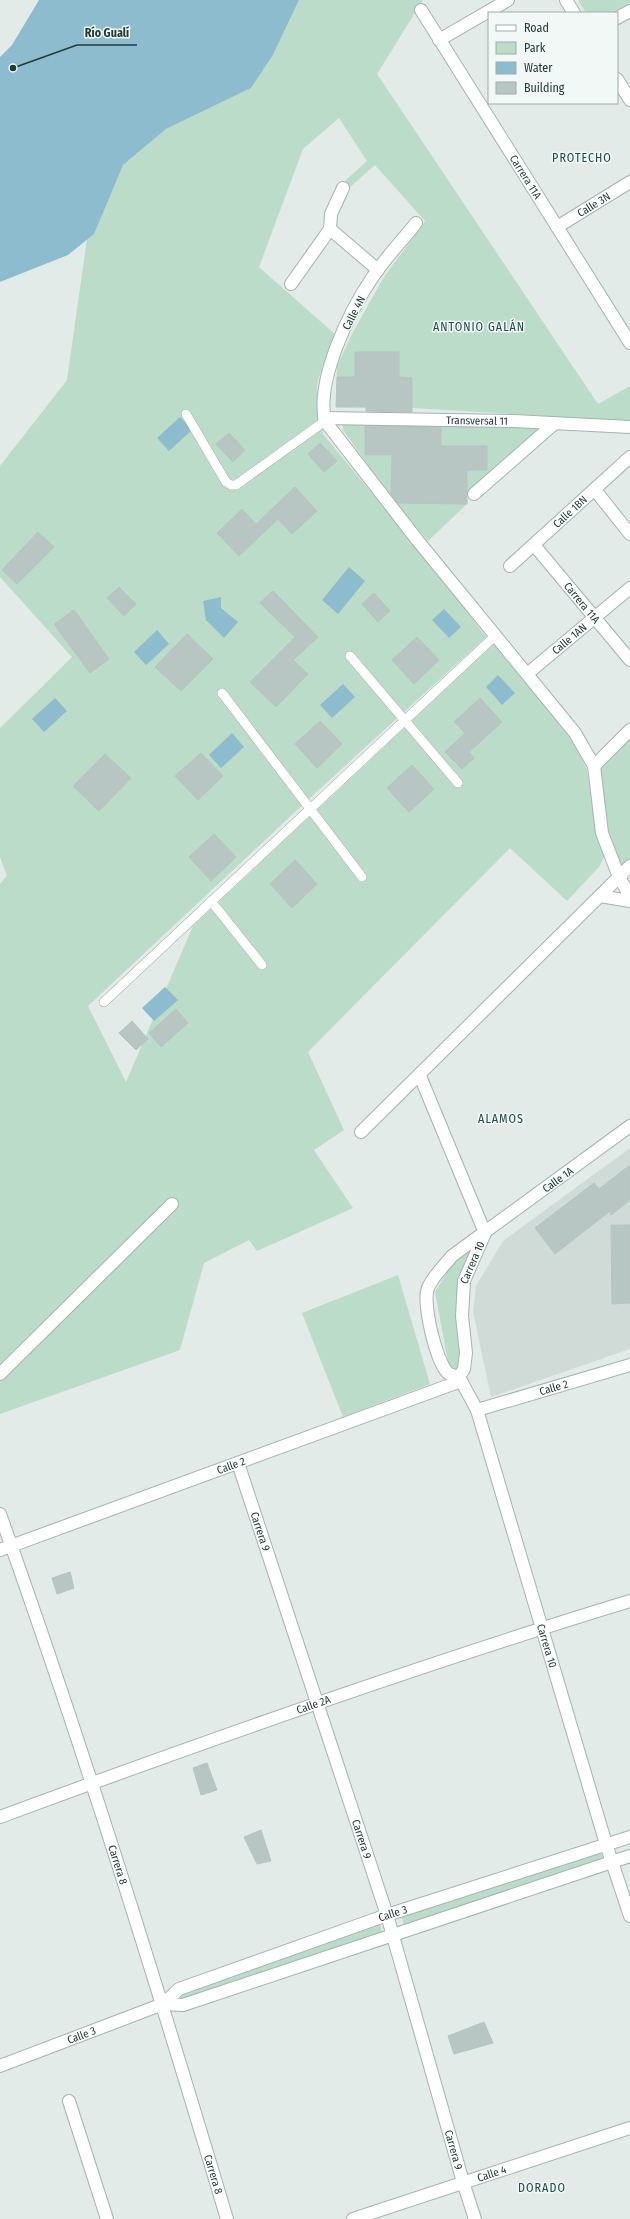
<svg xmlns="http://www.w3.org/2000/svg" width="630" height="2219" font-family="'Fira Sans Condensed',sans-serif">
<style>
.built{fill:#d0dbd7}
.green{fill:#bbdcc8}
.water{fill:#8cbcce}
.building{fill:#b7c6c2;stroke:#b4c5c0}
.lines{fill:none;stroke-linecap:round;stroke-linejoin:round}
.service-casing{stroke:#a5b3b0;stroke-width:10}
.minor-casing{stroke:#a5b3b0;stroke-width:14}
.service{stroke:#fff;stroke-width:9}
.minor{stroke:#fff;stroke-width:12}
.labels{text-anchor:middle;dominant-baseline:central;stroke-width:3;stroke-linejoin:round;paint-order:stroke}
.street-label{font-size:11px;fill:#223b38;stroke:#f2f8f6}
.neighbourhood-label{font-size:12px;letter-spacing:1px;fill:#1f4d47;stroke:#f2f8f6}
.leader{fill:none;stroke:#223b38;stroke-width:1.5}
.callout-dot{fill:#223b38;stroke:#f2f8f6;stroke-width:1.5}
.callout-label{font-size:12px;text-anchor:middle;font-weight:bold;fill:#223b38;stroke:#f2f8f6;stroke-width:3;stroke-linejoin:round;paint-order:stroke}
</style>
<rect width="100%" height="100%" fill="#e2ebe8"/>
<polygon class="built" points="630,1148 630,1349 491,1397 473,1312 476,1286 503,1241"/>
<g class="green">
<path d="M299,0h124l-46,74 221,330 32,-18v35l-218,-13 -76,-1 1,-41 16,-34 31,-55 41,-56 -50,-56 -26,23 -4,-7 22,-20 -28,-43 -36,31 -44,118 78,69c-7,14 -22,43 -20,58 2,16 6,24 6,40l120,145 43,58 -175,160 -223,209 38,76 67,-156 302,-283 81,103 11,24 8,56 11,27 -7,14 -32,34 -57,-53 -202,204 36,78 -30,20 39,58 -96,43 -8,-11 -45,23 -24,87 -180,64v-530l7,-8 -7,-19v-129l72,-71 -72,-80v-111l67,-86 20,-141 36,-74 43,-36 85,-41 22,-33z"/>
<polygon points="578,0 630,0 630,3 610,13 586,13"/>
<polygon points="343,424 541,427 467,491 467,504 428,541 395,503 343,430"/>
<polygon points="630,736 630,858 621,868 608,829 598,769"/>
<polygon points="475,1246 460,1277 462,1368 457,1372 450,1372 435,1292 454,1261"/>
<polygon points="398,1275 430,1384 343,1417 302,1313"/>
<polygon points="600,1850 604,1860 404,1925 401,1916"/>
<polygon points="380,1923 382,1934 178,2007 171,1990"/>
</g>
<g class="water">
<polygon points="39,0 299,0 273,55 251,88 166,129 123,165 94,234 68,255 0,282 0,57 12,45"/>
<polygon points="180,417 192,430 169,451 157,438"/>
<polygon points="349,567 365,581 338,614 322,600"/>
<polygon points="221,597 221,608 238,622 224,638 206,620 203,601"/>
<polygon points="444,609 461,627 449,638 432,620"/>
<polygon points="157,630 169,644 146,665 134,652"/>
<polygon points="498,675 515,693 502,705 486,687"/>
<polygon points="343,684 355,697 332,718 320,705"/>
<polygon points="55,698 67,711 44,732 32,719"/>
<polygon points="232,733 244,747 221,768 209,755"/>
<polygon points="165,987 178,1000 154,1021 142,1008"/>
</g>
<g class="building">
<polygon points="355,352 399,352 399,377 412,378 412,412 366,411 366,407 336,407 337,377 355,377"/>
<polygon points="365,426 441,427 441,446 487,446 487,470 467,470 467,504 398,503 391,494 392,455 365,455"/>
<polygon points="229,433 245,450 233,462 216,444"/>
<polygon points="320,443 337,461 324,472 308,454"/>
<polygon points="295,487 317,511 292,534 278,519 239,556 217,533 242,509 256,524"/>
<polygon points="38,532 54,547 17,584 2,570"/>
<polygon points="119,587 136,604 124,616 107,598"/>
<polygon points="273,591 318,637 293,660 308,674 276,707 250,682 295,637 260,603"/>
<polygon points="374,593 390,611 378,622 362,604"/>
<polygon points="74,610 109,659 90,673 54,624"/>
<polygon points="187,634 213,659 181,691 155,667"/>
<polygon points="417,637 439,660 414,684 392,660"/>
<polygon points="480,698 502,722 469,752 474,758 462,769 445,752 465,733 454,722"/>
<polygon points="320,721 342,744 317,768 295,744"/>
<polygon points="201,753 223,776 198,800 175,776"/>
<polygon points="105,754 131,778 99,811 73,786"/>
<polygon points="412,765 434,789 409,812 387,788"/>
<polygon points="214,834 236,857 211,881 189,857"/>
<polygon points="295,860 317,884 292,908 270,884"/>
<polygon points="176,1009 188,1023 161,1047 149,1033"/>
<polygon points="132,1021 148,1039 136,1050 119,1033"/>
<polygon points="630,1165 630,1200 611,1215 610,1211 555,1254 535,1228 594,1183 599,1189"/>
<polygon points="611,1225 630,1225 630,1303 612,1304"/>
<polygon points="70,1572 74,1588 57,1594 52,1578"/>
<polygon points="207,1763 217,1790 201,1795 193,1768"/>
<polygon points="261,1830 271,1861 257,1864 244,1837"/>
<polygon points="484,2022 493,2043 454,2054 448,2036"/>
</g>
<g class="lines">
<g class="service-casing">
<g id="service">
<polyline points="186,414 226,482 231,485 236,485 325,421"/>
<polyline points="350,656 458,783"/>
<polyline points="222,693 362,877"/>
<polyline points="211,901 262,965"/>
<polyline points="104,1002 496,635"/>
</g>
</g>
<g class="minor-casing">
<g id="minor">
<polyline points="566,0 574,13"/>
<path id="s1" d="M421,10l209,333"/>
<polyline points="617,18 630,11"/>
<polyline points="439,40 508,0"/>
<polyline points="617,79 630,100"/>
<polyline points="343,188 331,214 330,229 378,270"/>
<path d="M416,223c-14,18 -31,35 -44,55 -23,34 -56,102 -47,143l93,120 157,192 19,33 8,67 17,44 11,19"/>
<path id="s2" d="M557,227l73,-45"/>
<polyline points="291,284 330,229"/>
<path id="s3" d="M324,418l190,3 116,6"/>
<polyline points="595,490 630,534"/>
<polyline points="474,494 555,423"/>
<path id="s4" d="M534,545l96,115"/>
<path id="s5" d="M510,566l120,-109"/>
<path id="s6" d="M527,674l103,-86"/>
<polyline points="594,766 630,730"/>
<polyline points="600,896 630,901"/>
<polyline points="420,1076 485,1233"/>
<path id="s7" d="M630,1126l-178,130c-8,10 -19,20 -24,32 -6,14 8,74 20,85 3,2 8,3 11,4l18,33 129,434 24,72"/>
<polyline points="361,1132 630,866"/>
<polyline points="0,1374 172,1204"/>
<path id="s8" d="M459,1377l5,-8 2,-16 -4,-37 2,-35 21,-48"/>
<path id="s9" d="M477,1410l153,-45"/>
<path id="s10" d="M238,1463l149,452 76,267 12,37"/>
<path id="s11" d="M0,1514c83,232 156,468 227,705"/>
<path id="s12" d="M0,1550l461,-169"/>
<path id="s13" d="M0,1817c208,-77 417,-151 630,-216"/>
<polyline points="163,2004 183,2005 630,1856"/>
<path id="s14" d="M0,2066l163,-62 16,-15 208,-74 243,-78"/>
<polyline points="69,2101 107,2219"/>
<path id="s15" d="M353,2219l277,-91"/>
</g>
</g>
<use href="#service" class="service"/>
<use href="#minor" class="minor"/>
</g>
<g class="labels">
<g class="street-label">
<text stroke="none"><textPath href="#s1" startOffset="197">Carrera 11A</textPath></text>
<text stroke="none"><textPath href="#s2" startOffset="43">Calle 3N</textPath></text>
<text transform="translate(354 313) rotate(-63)">Calle 4N</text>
<text stroke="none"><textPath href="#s3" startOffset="153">Transversal 11</textPath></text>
<text stroke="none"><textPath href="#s5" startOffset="81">Calle 1BN</textPath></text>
<text stroke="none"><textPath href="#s4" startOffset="75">Carrera 11A</textPath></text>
<text stroke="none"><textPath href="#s6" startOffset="55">Calle 1AN</textPath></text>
<text transform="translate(558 1180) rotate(-36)">Calle 1A</text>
<text stroke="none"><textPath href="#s8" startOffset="118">Carrera 10</textPath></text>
<text stroke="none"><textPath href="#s9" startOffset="80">Calle 2</textPath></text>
<text stroke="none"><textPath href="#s12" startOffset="246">Calle 2</textPath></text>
<text stroke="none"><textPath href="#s10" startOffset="72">Carrera 9</textPath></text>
<text stroke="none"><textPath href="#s7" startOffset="645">Carrera 10</textPath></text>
<text stroke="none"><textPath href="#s13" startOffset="333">Calle 2A</textPath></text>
<text stroke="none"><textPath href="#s10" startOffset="396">Carrera 9</textPath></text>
<text stroke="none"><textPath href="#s11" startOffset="370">Carrera 8</textPath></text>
<text stroke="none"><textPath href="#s14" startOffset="423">Calle 3</textPath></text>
<text stroke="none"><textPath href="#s14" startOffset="87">Calle 3</textPath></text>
<text stroke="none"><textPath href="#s10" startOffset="720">Carrera 9</textPath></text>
<text stroke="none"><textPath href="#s15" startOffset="146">Calle 4</textPath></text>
<text stroke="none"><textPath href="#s11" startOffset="694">Carrera 8</textPath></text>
</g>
<g class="neighbourhood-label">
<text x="582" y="158">PROTECHO</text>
<text x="479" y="327">ANTONIO GALÁN</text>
<text x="501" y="1119">ALAMOS</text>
<text x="542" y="2188">DORADO</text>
</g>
</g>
<path class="leader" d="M13 68L77 45H137"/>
<circle class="callout-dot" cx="13" cy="68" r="4"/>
<g class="callout-label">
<text x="107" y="37">Río Gualí</text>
</g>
<rect x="488" y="12" width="130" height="92" fill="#f2f8f6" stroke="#9facaa"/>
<rect x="496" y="25" width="20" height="6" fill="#ffffff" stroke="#9facaa"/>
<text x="524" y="32" font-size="12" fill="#223b38">Road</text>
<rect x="496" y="42" width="20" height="12" fill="#bbdcc8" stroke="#9facaa"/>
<text x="524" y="52" font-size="12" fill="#223b38">Park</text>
<rect x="496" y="62" width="20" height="12" fill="#8cbcce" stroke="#9facaa"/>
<text x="524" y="72" font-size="12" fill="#223b38">Water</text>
<rect x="496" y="82" width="20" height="12" fill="#b7c6c2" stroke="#9facaa"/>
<text x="524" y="92" font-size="12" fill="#223b38">Building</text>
</svg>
